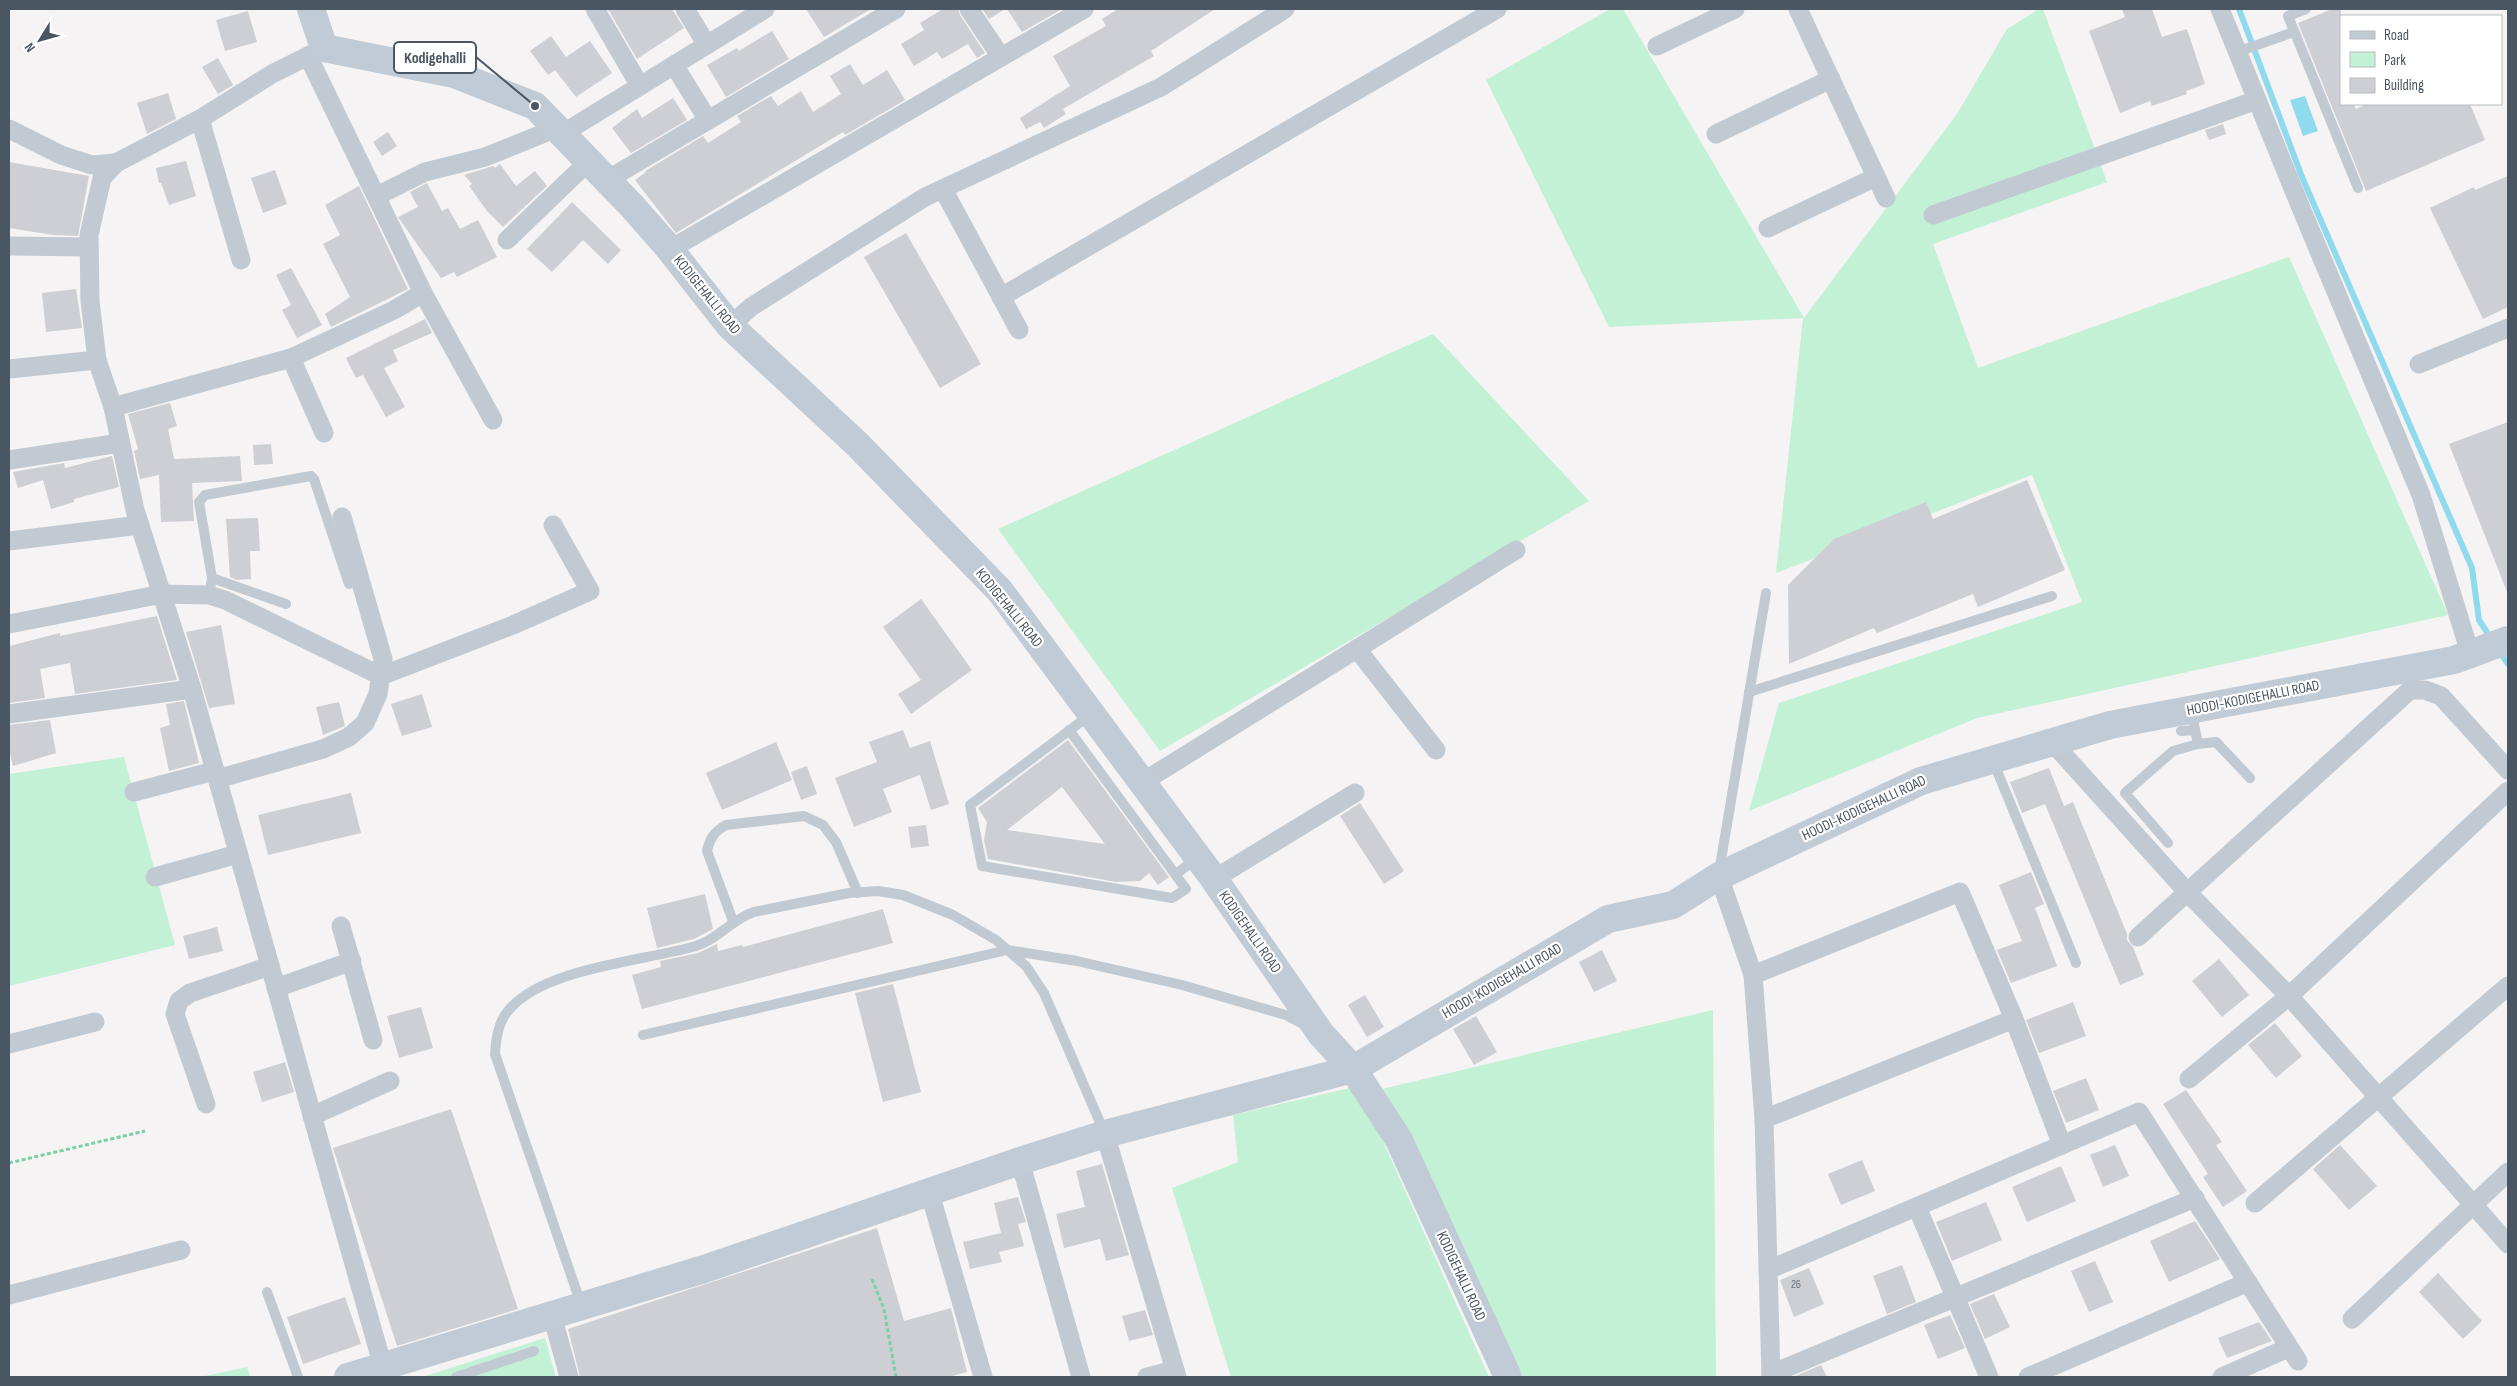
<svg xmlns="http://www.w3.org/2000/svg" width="2517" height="1386" font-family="'Sofia Sans Condensed',sans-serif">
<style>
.green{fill:#c3f1d5}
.water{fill:#90daee}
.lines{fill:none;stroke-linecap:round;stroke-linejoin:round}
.stream{stroke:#90daee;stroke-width:6}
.building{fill:#cdcfd5;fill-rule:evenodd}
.path{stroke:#7ad0a6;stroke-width:3;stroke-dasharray:4 2.5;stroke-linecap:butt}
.lane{stroke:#c1cad2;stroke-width:10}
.street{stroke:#c1cad2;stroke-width:19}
.secondary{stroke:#c1cbd6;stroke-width:28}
.labels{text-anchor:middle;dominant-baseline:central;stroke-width:4.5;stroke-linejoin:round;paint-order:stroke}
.number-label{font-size:12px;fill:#6b747e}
.street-label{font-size:15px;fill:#4a5661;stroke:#fff}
.leader{fill:none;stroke:#4a5661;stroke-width:2}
.callout-dot{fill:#4a5661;stroke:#fff;stroke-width:2}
.callout{fill:#fff;stroke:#4a5661;stroke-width:2}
.callout-label{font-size:16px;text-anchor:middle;font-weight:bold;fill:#4a5661}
</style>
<rect width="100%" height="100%" fill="#f5f3f3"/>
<g class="green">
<polygon points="1610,9 1623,9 1804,318 1957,114 2007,29 2039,9 2043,9 2107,182 1933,244 1978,368 2289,257 2448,615 1977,718 1749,811 1779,703 2082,602 2032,475 1776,573 1803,318 1609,327 1486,80"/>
<polygon points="1433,334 1589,501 1160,751 998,529"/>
<polygon points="124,757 175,945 9,986 9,774"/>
<polygon points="1713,1010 1716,1377 1523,1377 1382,1089"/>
<polygon points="1358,1086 1489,1377 1231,1377 1172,1188 1238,1162 1233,1115"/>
<polygon points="545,1338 556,1377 422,1377"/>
<polygon points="247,1367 250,1377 200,1377"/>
</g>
<polygon class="water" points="2305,96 2318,131 2303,136 2290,100"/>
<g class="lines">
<g class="stream">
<polyline points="2239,9 2302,177 2472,568 2479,620 2492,640"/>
<polyline points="2499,651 2508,664"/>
</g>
</g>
<g class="building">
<polygon points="608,9 672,9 684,28 637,59"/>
<polygon points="806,9 871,9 824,37"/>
<polygon points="943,9 958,9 960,15 985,53 977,58 968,44 942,59 937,52 914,66 901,44 924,30 920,23"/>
<polygon points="982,9 1005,9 989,19"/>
<polygon points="1007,9 1062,9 1022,32"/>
<polygon points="1118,9 1215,9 1151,51 1154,56 1063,109 1066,114 1044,128 1040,122 1026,129 1020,118 1070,86 1053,56 1106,26 1102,19"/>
<polygon points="2122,9 2152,9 2162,37 2187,29 2205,84 2186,91 2187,94 2152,106 2150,101 2120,113 2089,31 2125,17"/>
<polygon points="2332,9 2341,9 2341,104 2353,104 2356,109 2367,104 2470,104 2485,140 2366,191 2298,23"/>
<polygon points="248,11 257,42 225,51 216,20"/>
<polygon points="772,31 789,59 726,97 707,65 737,48 739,51"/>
<polygon points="551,36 566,57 590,41 612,73 576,97 555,70 548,75 530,51"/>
<polygon points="218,58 233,85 218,94 202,67"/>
<polygon points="850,64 863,85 887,70 905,100 845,135 843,132 676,233 635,180 646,172 645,171 703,136 708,143 741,122 737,116 771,96 778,106 801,91 813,112 841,94 830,76"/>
<polygon points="168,93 176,119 147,134 137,103"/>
<polygon points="673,98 687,120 631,153 612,128 637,109 642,118"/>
<polygon points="2223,124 2226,134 2209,140 2205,130"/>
<polygon points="388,132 397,146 382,156 373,142"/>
<polygon points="186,161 196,196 169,205 161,183 159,183 156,168"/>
<polygon points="9,162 89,176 78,236 53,235 9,228"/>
<polygon points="500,164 516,186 535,171 547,186 503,227 487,211 469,186 472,184 464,175 493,166 495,168"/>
<polygon points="275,170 287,204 263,213 251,178"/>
<polygon points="2508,176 2508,307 2483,319 2430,208 2474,187 2475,190"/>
<polygon points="427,183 442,211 448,208 460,229 478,220 497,257 457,277 454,272 441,278 398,217 418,207 410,192"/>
<polygon points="359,186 408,289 331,327 325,314 350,297 323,244 340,235 325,205"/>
<polygon points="572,202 621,250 608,264 583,240 552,272 527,249"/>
<polygon points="906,233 981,364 940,388 864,257"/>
<polygon points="291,268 322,325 297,338 282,310 291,305 276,275"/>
<polygon points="76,289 82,328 46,332 42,293"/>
<polygon points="425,319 432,333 393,350 398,361 384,368 405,407 386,417 363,375 356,378 346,358"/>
<polygon points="170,403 177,426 168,429 174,459 240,456 242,481 192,483 194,521 161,522 159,475 140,479 134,451 138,449 128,414"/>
<polygon points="2508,422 2508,592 2507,592 2449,444"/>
<polygon points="271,444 273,464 254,465 253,445"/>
<polygon points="112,456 119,487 74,499 74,502 51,509 43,480 18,488 13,472 64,463 65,468"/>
<polygon points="2027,480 2065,570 1978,607 1973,594 1877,633 1874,628 1789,664 1788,585 1834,539 1926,502 1933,519"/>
<polygon points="258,518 260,551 250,551 251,579 237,580 230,577 226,519"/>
<polygon points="921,599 972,670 911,714 898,694 921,680 883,627"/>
<polygon points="157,616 177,680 75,694 70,663 40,669 45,698 9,703 9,646 60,633 60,636"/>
<polygon points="221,625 235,704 209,708 186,632"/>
<polygon points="422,694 432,727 402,736 391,704"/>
<polygon points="184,701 199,763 169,771 160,728 170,725 166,704"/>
<polygon points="339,702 345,726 323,735 316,707"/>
<polygon points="50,720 56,753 13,766 9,749 9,725"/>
<polygon points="903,730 910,748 930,741 949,804 931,810 920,775 883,789 892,812 854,827 835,778 877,762 869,742"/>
<path d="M1068,740l101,137 -11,8 -9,-12 -9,8 -24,1 -128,-23 -4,-19 3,-18 -9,-14zM1062,787l43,57 -98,-14z"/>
<polygon points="776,742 792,780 722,810 706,773"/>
<polygon points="807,766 817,794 801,800 791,772"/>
<polygon points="2049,768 2064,806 2073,802 2127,934 2127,940 2133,947 2144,975 2120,985 2045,804 2022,813 2010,782"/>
<polygon points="351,793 361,833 268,855 258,815"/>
<polygon points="1360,803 1404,871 1384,884 1340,816"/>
<polygon points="926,825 929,846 911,848 908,827"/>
<polygon points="2031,872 2044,904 2035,908 2057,966 2011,983 1997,950 2022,941 1999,885"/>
<polygon points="705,894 713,929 694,939 657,948 647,908"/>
<polygon points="883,909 893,943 642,1009 632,975 661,967 660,961 698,953 717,944 718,951 742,945 743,947"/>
<polygon points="217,927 223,951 189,959 183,936"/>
<polygon points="1602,950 1617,981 1594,992 1579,962"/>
<polygon points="2219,959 2249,995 2222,1017 2192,981"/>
<polygon points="893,984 921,1092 883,1102 855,993"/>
<polygon points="1365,995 1384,1027 1367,1037 1348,1005"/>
<polygon points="2073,1002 2086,1036 2039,1053 2026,1020"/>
<polygon points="421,1007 433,1048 399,1058 387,1016"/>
<polygon points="1476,1016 1497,1052 1474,1065 1453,1029"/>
<polygon points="2275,1023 2302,1056 2276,1078 2248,1045"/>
<polygon points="285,1062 294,1092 262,1102 253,1072"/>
<polygon points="2086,1078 2099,1110 2066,1123 2053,1091"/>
<polygon points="2186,1090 2222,1142 2216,1145 2247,1191 2223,1207 2203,1177 2208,1174 2163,1104"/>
<polygon points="451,1109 518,1309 397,1346 333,1148"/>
<polygon points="2115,1145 2129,1176 2103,1187 2090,1155"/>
<polygon points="2340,1145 2377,1186 2349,1210 2313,1169"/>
<polygon points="1862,1160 1875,1191 1841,1205 1828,1174"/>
<polygon points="1102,1164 1129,1255 1106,1261 1100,1239 1064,1248 1056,1214 1085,1207 1076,1171"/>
<polygon points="2061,1166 2076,1201 2027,1222 2012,1187"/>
<polygon points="1018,1197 1026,1222 1018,1224 1024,1246 999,1252 1002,1262 970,1269 963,1242 1001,1233 994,1203"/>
<polygon points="1986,1202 2002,1240 1952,1261 1936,1222"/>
<polygon points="2195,1221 2220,1259 2169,1282 2150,1241"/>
<polygon points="877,1228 904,1321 951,1308 967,1372 948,1377 580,1377 568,1329"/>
<polygon points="2095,1261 2113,1302 2089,1312 2071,1271"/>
<polygon points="1902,1265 1916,1302 1887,1314 1873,1276"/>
<polygon points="1809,1268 1824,1304 1794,1317 1780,1280"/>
<polygon points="2438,1273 2482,1321 2463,1339 2419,1292"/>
<polygon points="1994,1294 2010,1327 1985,1339 1970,1304"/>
<polygon points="345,1297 361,1344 303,1364 287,1317"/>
<polygon points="1145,1310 1153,1335 1129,1341 1122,1316"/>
<polygon points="1950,1315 1965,1348 1938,1359 1924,1325"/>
<polygon points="2259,1322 2272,1341 2227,1358 2218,1338"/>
<polygon points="1821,1365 1827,1377 1793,1377"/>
</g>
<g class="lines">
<g class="path">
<polyline points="9,1163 145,1131"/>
<polyline points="872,1279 884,1309 896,1377"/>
</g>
<g class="lane">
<polyline points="2306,9 2288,16 2358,188"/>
<polyline points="2237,52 2294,32"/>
<polyline points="212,578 286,604"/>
<polyline points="209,595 212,578 199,502 205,495 311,476 314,479 349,584"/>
<polyline points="1749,692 2052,596"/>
<polyline points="2191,710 2198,744 2216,742 2250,778"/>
<polyline points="1069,730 1186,889 1172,898 982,866 970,805 1090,715"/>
<polyline points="2181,731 2195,730"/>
<polyline points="1993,761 2076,963"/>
<polyline points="2168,843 2125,793 2173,751 2198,744"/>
<polyline points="1719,872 1766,593"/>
<polyline points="1176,874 1197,858"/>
<path d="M733,921l-26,-70c3,-13 7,-19 19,-26l78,-9 19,9 13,17 22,51"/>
<polyline points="643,1035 1007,950 1077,961 1182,985 1286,1015 1307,1026"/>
<polyline points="267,1292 298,1377"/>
<path d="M581,1304l-86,-250c1,-15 3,-31 13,-43 33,-43 137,-50 188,-65 21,-6 36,-27 58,-34l95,-19 29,-2 25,4 50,20 43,25 30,26 18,27 61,141"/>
<polyline points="456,1377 534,1351"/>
</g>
<g class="street">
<polyline points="595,9 640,86"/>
<polyline points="685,9 707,45"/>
<polyline points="969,9 1001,57"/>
<polyline points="1798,9 1886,198"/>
<polyline points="2220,9 2301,208 2421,495 2470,653"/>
<polyline points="1657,46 1735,9"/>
<polyline points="324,48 272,74 200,119 116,163 102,178 89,235 90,301 97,360 113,407 135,510 192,689 383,1367"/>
<polyline points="674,65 708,120"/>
<polyline points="200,119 241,260"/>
<polyline points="9,129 61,155 92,165 116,163"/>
<polyline points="562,134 765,9"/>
<polyline points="1716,134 1831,79"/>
<polyline points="607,180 896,9"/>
<polyline points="943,189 1019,330"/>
<polyline points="377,196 425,172 485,157 557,128"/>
<polyline points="1933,215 2257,100"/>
<polyline points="1768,228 1876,177"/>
<polyline points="507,240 589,161"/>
<polyline points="9,246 89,247"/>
<polyline points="668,247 681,243 1084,9"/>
<polyline points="423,293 493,420"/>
<polyline points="1001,297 1497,9"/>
<polyline points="730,326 751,307 925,197 1161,87 1285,9"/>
<polyline points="291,358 324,433"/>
<polyline points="2419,364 2508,328"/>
<polyline points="9,369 97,360"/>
<polyline points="113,407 291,358 394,310 423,293 308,56"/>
<polyline points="9,460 120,443"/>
<polyline points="9,541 140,525"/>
<polyline points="9,624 162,594 209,595 225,600 381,676 513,625 590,591 553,525"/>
<polyline points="1357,649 1436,750"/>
<polyline points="9,714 192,689"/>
<polyline points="2052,742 2189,894 2289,996 2508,1244"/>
<polyline points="217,779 323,749 349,737 365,723 378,694 383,659 342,517"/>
<polyline points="1141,783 1516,550"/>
<polyline points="134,792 214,771"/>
<polyline points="1719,876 1753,975 1764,1119 1771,1377"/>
<polyline points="155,877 238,854"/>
<polyline points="1214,879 1355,793"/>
<polyline points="341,926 373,1040"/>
<polyline points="2138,937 2410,690 2425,690 2441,696 2508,770"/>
<polyline points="1753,975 1960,892 2014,1019 2062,1145"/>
<polyline points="276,988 352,961"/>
<polyline points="9,1044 95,1022"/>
<polyline points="2189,1079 2289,996 2508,791"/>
<polyline points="206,1104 175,1014 179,1001 190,993 270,966"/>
<polyline points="312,1116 390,1081"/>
<polyline points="1764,1119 2014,1019"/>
<polyline points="1105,1134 1177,1377"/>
<polyline points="1020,1161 1081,1377"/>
<polyline points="929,1190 983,1377"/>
<polyline points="2255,1203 2508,986"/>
<polyline points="1917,1207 1989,1377"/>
<polyline points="1768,1270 2139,1112 2298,1361"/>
<polyline points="9,1295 181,1250"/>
<polyline points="552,1315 569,1377"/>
<polyline points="2352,1319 2508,1172"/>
<polyline points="1771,1374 2195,1198"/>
<polyline points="1147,1377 1175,1370"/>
<polyline points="2028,1377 2248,1282"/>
<polyline points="2222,1377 2288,1348"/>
</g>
<g class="secondary">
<polyline points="311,9 324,48 454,74 535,106 631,205 668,247 730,326 857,444 1000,591 1214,879 1321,1034 1353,1069 1399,1140 1508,1377"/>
<polyline points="348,1377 704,1269 1020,1161 1105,1134 1353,1069 1608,919 1673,905 1719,876 1921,781 2110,725 2454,660 2508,640"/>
</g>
</g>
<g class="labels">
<g class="number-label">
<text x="1796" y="1284">26</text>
</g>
<g class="street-label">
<text transform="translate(707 295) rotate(51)">KODIGEHALLI ROAD</text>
<text transform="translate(1009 608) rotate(51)">KODIGEHALLI ROAD</text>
<text transform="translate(2253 698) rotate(-11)">HOODI-KODIGEHALLI ROAD</text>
<text transform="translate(1864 808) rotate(-25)">HOODI-KODIGEHALLI ROAD</text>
<text transform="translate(1250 932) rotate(55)">KODIGEHALLI ROAD</text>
<text transform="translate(1502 981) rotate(-30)">HOODI-KODIGEHALLI ROAD</text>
<text transform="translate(1461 1276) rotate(65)">KODIGEHALLI ROAD</text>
</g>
</g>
<path class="leader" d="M535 106L476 57"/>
<circle class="callout-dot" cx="535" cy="106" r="5"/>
<rect class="callout" x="394" y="42" width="82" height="31" rx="5"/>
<g class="callout-label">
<text x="435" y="63">Kodigehalli</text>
</g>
<rect width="2517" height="1386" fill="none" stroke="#4a5661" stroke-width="20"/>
<rect x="2340" y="15" width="162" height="90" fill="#ffffff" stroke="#b7bbc0"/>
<rect x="2350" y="31" width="25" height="8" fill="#c1cbd6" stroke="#b7bbc0"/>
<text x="2384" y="40" font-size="15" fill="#4a5661">Road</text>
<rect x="2350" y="52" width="25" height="15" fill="#c3f1d5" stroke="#b7bbc0"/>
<text x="2384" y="65" font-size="15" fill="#4a5661">Park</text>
<rect x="2350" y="78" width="25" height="15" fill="#cdcfd5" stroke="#b7bbc0"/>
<text x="2384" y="90" font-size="15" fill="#4a5661">Building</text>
<g transform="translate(40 40) rotate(233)" stroke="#ffffff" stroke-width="4" paint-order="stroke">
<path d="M0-4L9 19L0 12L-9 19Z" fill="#4a5661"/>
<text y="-8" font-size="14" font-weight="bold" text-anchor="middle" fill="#4a5661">N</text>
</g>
</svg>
